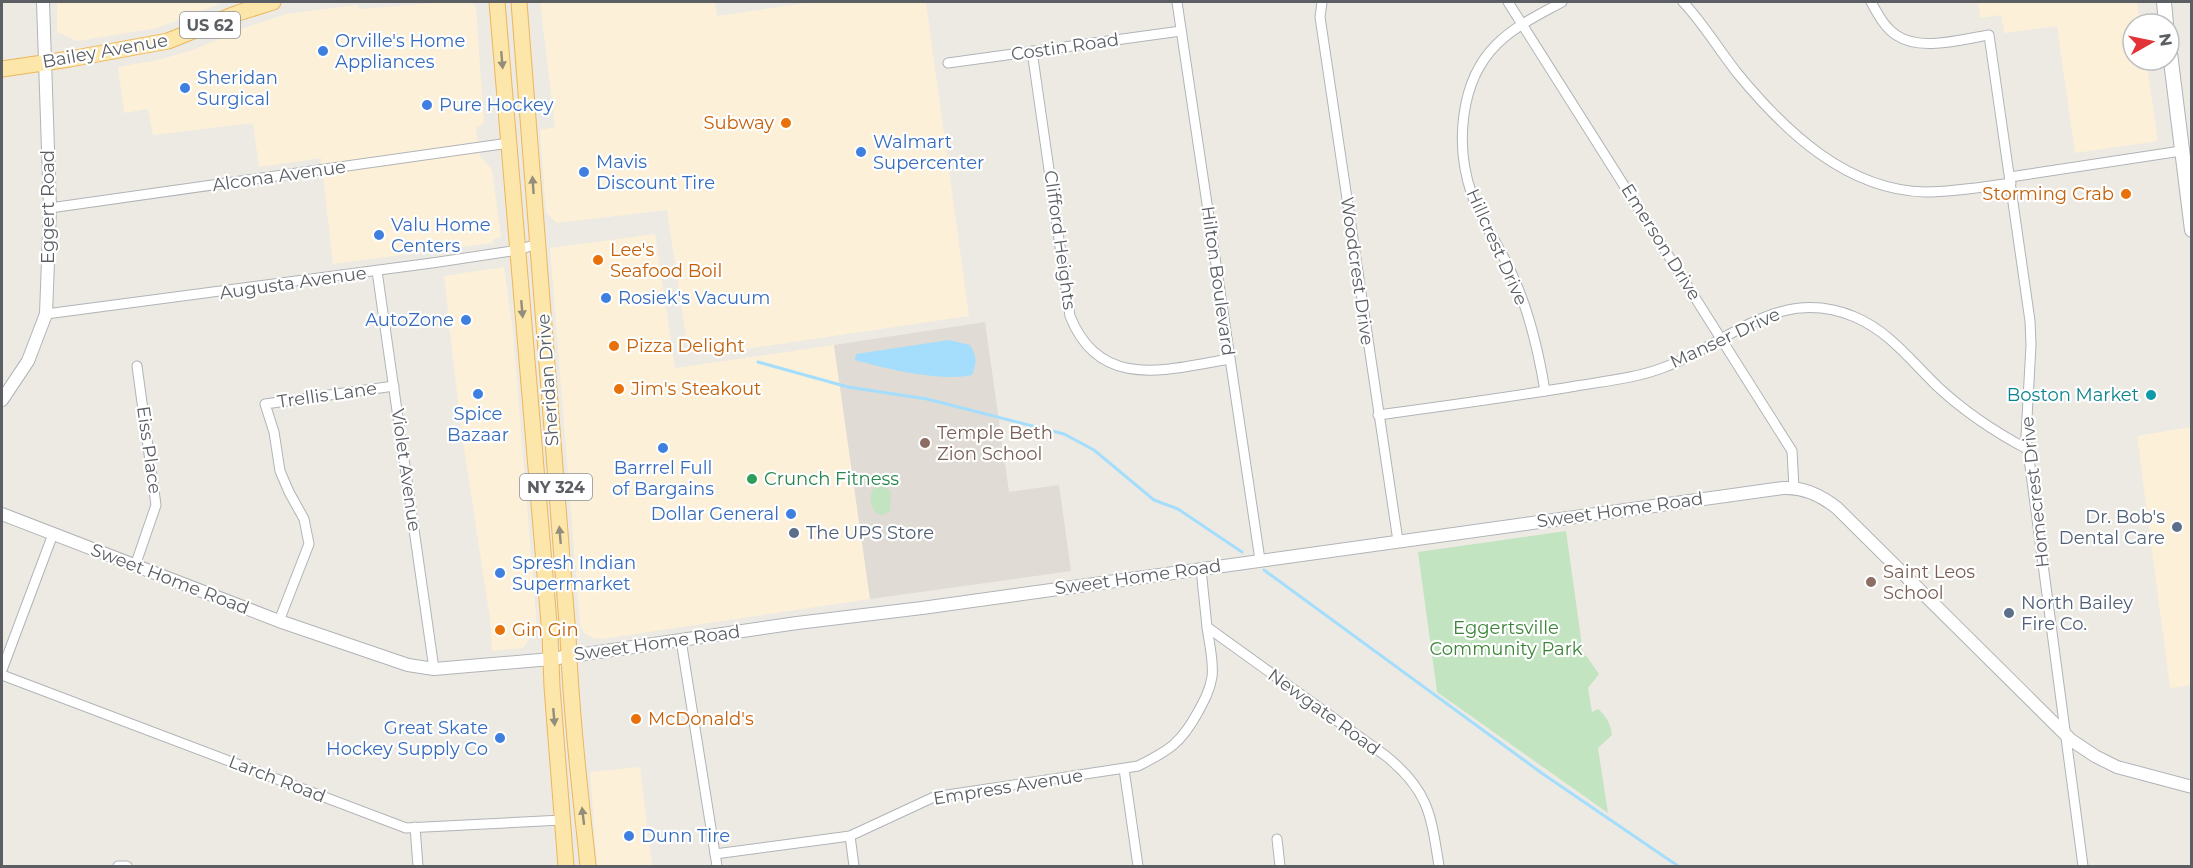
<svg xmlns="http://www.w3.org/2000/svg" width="2193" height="868" font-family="Montserrat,sans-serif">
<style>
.commercial{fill:#fcf0d8}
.education{fill:#e0dbd4}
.green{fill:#c3e4c0}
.water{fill:#a4defc}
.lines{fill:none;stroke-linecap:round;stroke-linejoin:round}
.stream{stroke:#a4defc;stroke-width:3}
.minor-casing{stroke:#b0b4b7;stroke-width:11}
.tertiary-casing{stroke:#b0b4b7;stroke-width:14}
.secondary-casing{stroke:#afb3b7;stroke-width:16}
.primary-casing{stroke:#ecb65d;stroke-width:17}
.minor{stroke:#fff;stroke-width:9}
.tertiary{stroke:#fff;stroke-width:12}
.secondary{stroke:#fff;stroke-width:14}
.primary{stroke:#fce6a9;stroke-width:15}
.oneway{fill:#938e7c}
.shop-dot{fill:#3f7fe0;stroke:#fff;stroke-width:2}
.food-dot{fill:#e8710a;stroke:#fff;stroke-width:2}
.culture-dot{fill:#0f9aa8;stroke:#fff;stroke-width:2}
.education-dot{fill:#8d6e63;stroke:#fff;stroke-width:2}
.leisure-dot{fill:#2e9e5b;stroke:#fff;stroke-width:2}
.service-dot{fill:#5c6f8a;stroke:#fff;stroke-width:2}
.labels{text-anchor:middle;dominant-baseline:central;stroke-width:4.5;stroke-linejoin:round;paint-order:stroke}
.shield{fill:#fff;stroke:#8c8f92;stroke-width:1.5}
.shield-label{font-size:16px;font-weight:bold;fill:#5b5f63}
.shop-label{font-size:18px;fill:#366cbe;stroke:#fff;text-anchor:start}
.street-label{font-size:18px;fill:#5b5f63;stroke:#fff}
.food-label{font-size:18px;fill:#c56008;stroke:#fff;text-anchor:start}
.culture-label{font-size:18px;fill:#0d838f;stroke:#fff;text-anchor:end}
.education-label{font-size:18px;fill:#785e54;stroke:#fff;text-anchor:start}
.leisure-label{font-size:18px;fill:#27864d;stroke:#fff;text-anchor:start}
.service-label{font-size:18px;fill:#4e5e75;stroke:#fff;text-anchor:start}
.park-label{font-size:18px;fill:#3c8438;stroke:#fff}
</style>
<rect width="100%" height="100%" fill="#edeae3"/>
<g class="commercial">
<polygon points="57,2 224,2 158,28 77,41 57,32"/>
<polygon points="446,2 470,2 476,7 484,123 476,128 480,156 492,170 501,237 493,240 493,243 333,264 321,158 259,167 253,123 153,135 148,109 124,113 118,67 158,60 193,50 244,28 286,14 356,5 361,9"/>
<polygon points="540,2 715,2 717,16 813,2 926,2 969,316 711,354 686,337 667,210 557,223 546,213 540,130 555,127"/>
<polygon points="1978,2 2137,2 2140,24 2133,24 2133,60 2146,60 2158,141 2075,153 2057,26 2004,33 2001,15 1980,18"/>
<polygon points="655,234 675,368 834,345 870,599 602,639 593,638 584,633 580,626 550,248"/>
<polygon points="504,267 513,332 537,627 523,648 492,651 490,619 460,421 444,276"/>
<polygon points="2191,427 2191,685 2170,688 2137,436"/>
<polygon points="640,767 652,866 597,866 590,772"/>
</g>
<polygon class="education" points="985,322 1009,492 1059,485 1071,571 870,599 834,345"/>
<g class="green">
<path d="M879,485l5,1 7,6 -1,19 -7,4c-12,-1 -14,-15 -11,-25z"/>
<path d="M1566,531l17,122 2,1 14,20 -11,14 4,24 6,-3c8,6 13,16 14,26l-14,13 10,65 -171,-121 -19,-140z"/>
</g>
<path class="water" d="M949,340l21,5c7,11 7,18 2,30 -31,7 -85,-6 -117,-15l1,-6z"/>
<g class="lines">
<g class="stream">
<polyline points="758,362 848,387 927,399 1064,434 1094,450 1154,500 1178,509 1242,552"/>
<polyline points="1264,570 1543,774 1678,866"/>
</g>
<g class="minor-casing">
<g id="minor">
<polyline points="1177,2 1260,560"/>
<polyline points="1322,2 1320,17 1398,541"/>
<polyline points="1508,2 1792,451 1794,488"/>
<path d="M1683,2c20,21 36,48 55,72 47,57 108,116 187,118 29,0 58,-5 86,-9"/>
<path d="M1871,2c7,12 13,25 25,33 25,17 66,4 93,0l41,286 1,24 -5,91 57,430"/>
<path d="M1032,51l38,265c30,76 98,53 160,43"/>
<polyline points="948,63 1181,31"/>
<polyline points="2010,177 2181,151"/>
<polyline points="50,208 509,143"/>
<polyline points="377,271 434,669"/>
<polyline points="46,314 432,263 518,250 537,244"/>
<path d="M1545,391c-6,-37 -15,-76 -30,-110 -12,-30 -32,-56 -43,-86 -17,-48 -13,-114 25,-151 18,-18 43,-30 65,-42"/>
<path d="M1378,415c66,-9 133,-18 198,-29 30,-5 61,-8 89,-19 66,-25 114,-82 190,-50 35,15 56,44 83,70 27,25 57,45 89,62"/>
<polyline points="135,566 156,505 137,366"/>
<path d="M1201,569l6,58 179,129c43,35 45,59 53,110"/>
<polyline points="279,621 309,544 304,519 289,492 280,471 274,432 265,404 394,386"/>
<polyline points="681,640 717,866"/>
<polyline points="2,670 53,534"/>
<polyline points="2,675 406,828 562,820"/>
<polyline points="1124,769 1138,866"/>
<polyline points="415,827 418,866"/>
<polyline points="850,836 854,866"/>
<polyline points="1277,839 1280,866"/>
<path d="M715,854l135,-18 84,-39 204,-31c32,-16 43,-23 60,-54 6,-11 12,-22 14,-35 2,-16 -3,-34 -5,-50"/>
<polyline points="118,866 127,866"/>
</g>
</g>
<g class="tertiary-casing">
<g id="tertiary">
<polyline points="2,400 28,361 46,314 50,208 43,2"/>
<path d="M2,514l277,107 129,44 26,4 117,-10 246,-36 125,-15 861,-120c19,-1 38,7 54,20l234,232 24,16 22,11 75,20"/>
</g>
</g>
<g class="secondary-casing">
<g id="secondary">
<polyline points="2164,2 2166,24"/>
<polyline points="2169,45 2192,230"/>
</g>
</g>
<g class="primary-casing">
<g id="primary">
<polyline points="497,2 550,635 552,687 566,866"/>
<path d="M519,2l49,634c3,77 12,154 20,230"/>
<polyline points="2,69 70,59 168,41 238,13 273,2"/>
</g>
</g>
<use href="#minor" class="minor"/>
<use href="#tertiary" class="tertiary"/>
<use href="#secondary" class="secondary"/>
<use href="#primary" class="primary"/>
</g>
<defs><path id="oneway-solid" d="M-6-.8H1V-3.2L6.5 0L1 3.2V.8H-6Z" transform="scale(1.5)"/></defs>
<g class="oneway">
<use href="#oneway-solid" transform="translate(502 60) rotate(85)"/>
<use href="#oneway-solid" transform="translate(533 185) rotate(-94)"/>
<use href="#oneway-solid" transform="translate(522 309) rotate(85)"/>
<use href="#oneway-solid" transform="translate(560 535) rotate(-95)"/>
<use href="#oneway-solid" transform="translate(554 717) rotate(85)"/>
<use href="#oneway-solid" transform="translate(583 816) rotate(-97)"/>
</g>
<g class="shop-dot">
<circle cx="323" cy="51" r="6"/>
<circle cx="185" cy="88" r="6"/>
<circle cx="427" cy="105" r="6"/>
<circle cx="861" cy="152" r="6"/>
<circle cx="584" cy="172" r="6"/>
<circle cx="379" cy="235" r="6"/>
<circle cx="606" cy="298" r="6"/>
<circle cx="466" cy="320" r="6"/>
<circle cx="478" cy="394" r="6"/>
<circle cx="663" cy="448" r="6"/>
<circle cx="791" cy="514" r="6"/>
<circle cx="500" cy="573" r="6"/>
<circle cx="500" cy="738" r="6"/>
<circle cx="629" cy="836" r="6"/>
</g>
<g class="food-dot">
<circle cx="786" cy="123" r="6"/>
<circle cx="2126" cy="194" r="6"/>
<circle cx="598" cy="260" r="6"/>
<circle cx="614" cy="346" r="6"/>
<circle cx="619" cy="389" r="6"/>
<circle cx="500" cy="630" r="6"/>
<circle cx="636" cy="719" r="6"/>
</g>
<circle class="culture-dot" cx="2151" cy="395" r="6"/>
<g class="education-dot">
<circle cx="925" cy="443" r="6"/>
<circle cx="1871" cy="582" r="6"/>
</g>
<circle class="leisure-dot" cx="752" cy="479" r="6"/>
<g class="service-dot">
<circle cx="2177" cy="527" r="6"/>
<circle cx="794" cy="533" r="6"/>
<circle cx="2009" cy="613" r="6"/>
</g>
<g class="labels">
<g class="shield">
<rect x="180" y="12" width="60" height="26" rx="4.5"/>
<rect x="520" y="474" width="72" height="26" rx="4.5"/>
</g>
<g class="shield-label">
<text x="210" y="25">US 62</text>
<text x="556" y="487">NY 324</text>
</g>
<g class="shop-label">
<text x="335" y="41">Orville's Home<tspan x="335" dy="21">Appliances</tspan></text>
<text x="197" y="78">Sheridan<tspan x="197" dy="21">Surgical</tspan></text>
<text x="439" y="105">Pure Hockey</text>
<text x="873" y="142">Walmart<tspan x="873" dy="21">Supercenter</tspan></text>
<text x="596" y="162">Mavis<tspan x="596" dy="21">Discount Tire</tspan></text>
<text x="391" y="225">Valu Home<tspan x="391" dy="21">Centers</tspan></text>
<text x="618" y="298">Rosiek's Vacuum</text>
<text x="454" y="320" text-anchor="end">AutoZone</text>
<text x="478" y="414" text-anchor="middle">Spice<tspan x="478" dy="21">Bazaar</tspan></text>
<text x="663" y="468" text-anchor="middle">Barrrel Full<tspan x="663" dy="21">of Bargains</tspan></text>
<text x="779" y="514" text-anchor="end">Dollar General</text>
<text x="512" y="563">Spresh Indian<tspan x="512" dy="21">Supermarket</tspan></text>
<text x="488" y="728" text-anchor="end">Great Skate<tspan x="488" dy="21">Hockey Supply Co</tspan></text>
<text x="641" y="836">Dunn Tire</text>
</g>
<g class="street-label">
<text transform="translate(1065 47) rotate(-8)">Costin Road</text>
<text transform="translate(105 51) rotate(-10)">Bailey Avenue</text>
<text transform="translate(279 176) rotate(-8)">Alcona Avenue</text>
<text transform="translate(48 207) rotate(-90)">Eggert Road</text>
<text transform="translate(1060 240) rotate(82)">Clifford Heights</text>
<text transform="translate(1661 242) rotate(58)">Emerson Drive</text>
<text transform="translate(1497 247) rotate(66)">Hillcrest Drive</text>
<text transform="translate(1357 271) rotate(82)">Woodcrest Drive</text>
<text transform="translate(1218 281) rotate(82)">Hilton Boulevard</text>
<text transform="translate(293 283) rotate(-8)">Augusta Avenue</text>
<text transform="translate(1725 338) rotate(-25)">Manser Drive</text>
<text transform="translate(548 380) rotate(-94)">Sheridan Drive</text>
<text transform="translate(327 395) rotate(-8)">Trellis Lane</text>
<text transform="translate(149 450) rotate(82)">Eiss Place</text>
<text transform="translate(406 470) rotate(82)">Violet Avenue</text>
<text transform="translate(2035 492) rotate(-96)">Homecrest Drive</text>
<text transform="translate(1620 510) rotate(-8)">Sweet Home Road</text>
<text transform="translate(1138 577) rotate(-8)">Sweet Home Road</text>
<text transform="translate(170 579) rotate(21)">Sweet Home Road</text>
<text transform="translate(657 643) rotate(-8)">Sweet Home Road</text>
<text transform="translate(1324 712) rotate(36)">Newgate Road</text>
<text transform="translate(277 779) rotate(21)">Larch Road</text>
<text transform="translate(1008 787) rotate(-9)">Empress Avenue</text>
</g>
<g class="food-label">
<text x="774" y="123" text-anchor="end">Subway</text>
<text x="2114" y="194" text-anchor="end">Storming Crab</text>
<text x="610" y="250">Lee's<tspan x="610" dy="21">Seafood Boil</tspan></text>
<text x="626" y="346">Pizza Delight</text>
<text x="631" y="389">Jim's Steakout</text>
<text x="512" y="630">Gin Gin</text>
<text x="648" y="719">McDonald's</text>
</g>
<g class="culture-label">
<text x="2139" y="395">Boston Market</text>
</g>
<g class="education-label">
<text x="937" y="433">Temple Beth<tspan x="937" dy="21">Zion School</tspan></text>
<text x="1883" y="572">Saint Leos<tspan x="1883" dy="21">School</tspan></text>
</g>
<g class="leisure-label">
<text x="764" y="479">Crunch Fitness</text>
</g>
<g class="service-label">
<text x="2165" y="517" text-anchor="end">Dr. Bob's<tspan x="2165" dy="21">Dental Care</tspan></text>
<text x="806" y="533">The UPS Store</text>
<text x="2021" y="603">North Bailey<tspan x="2021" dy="21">Fire Co.</tspan></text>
</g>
<g class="park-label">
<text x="1506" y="628">Eggertsville<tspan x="1506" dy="21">Community Park</tspan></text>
</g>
</g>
<rect width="2193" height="868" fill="none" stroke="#5b5f63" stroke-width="6"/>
<g transform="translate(2151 42) rotate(81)"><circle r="28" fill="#ffffff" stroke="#bdbfc1" stroke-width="1.5"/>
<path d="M0-4.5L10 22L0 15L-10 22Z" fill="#e23336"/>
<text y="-9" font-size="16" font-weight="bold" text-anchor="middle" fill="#5b5f63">N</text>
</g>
</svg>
